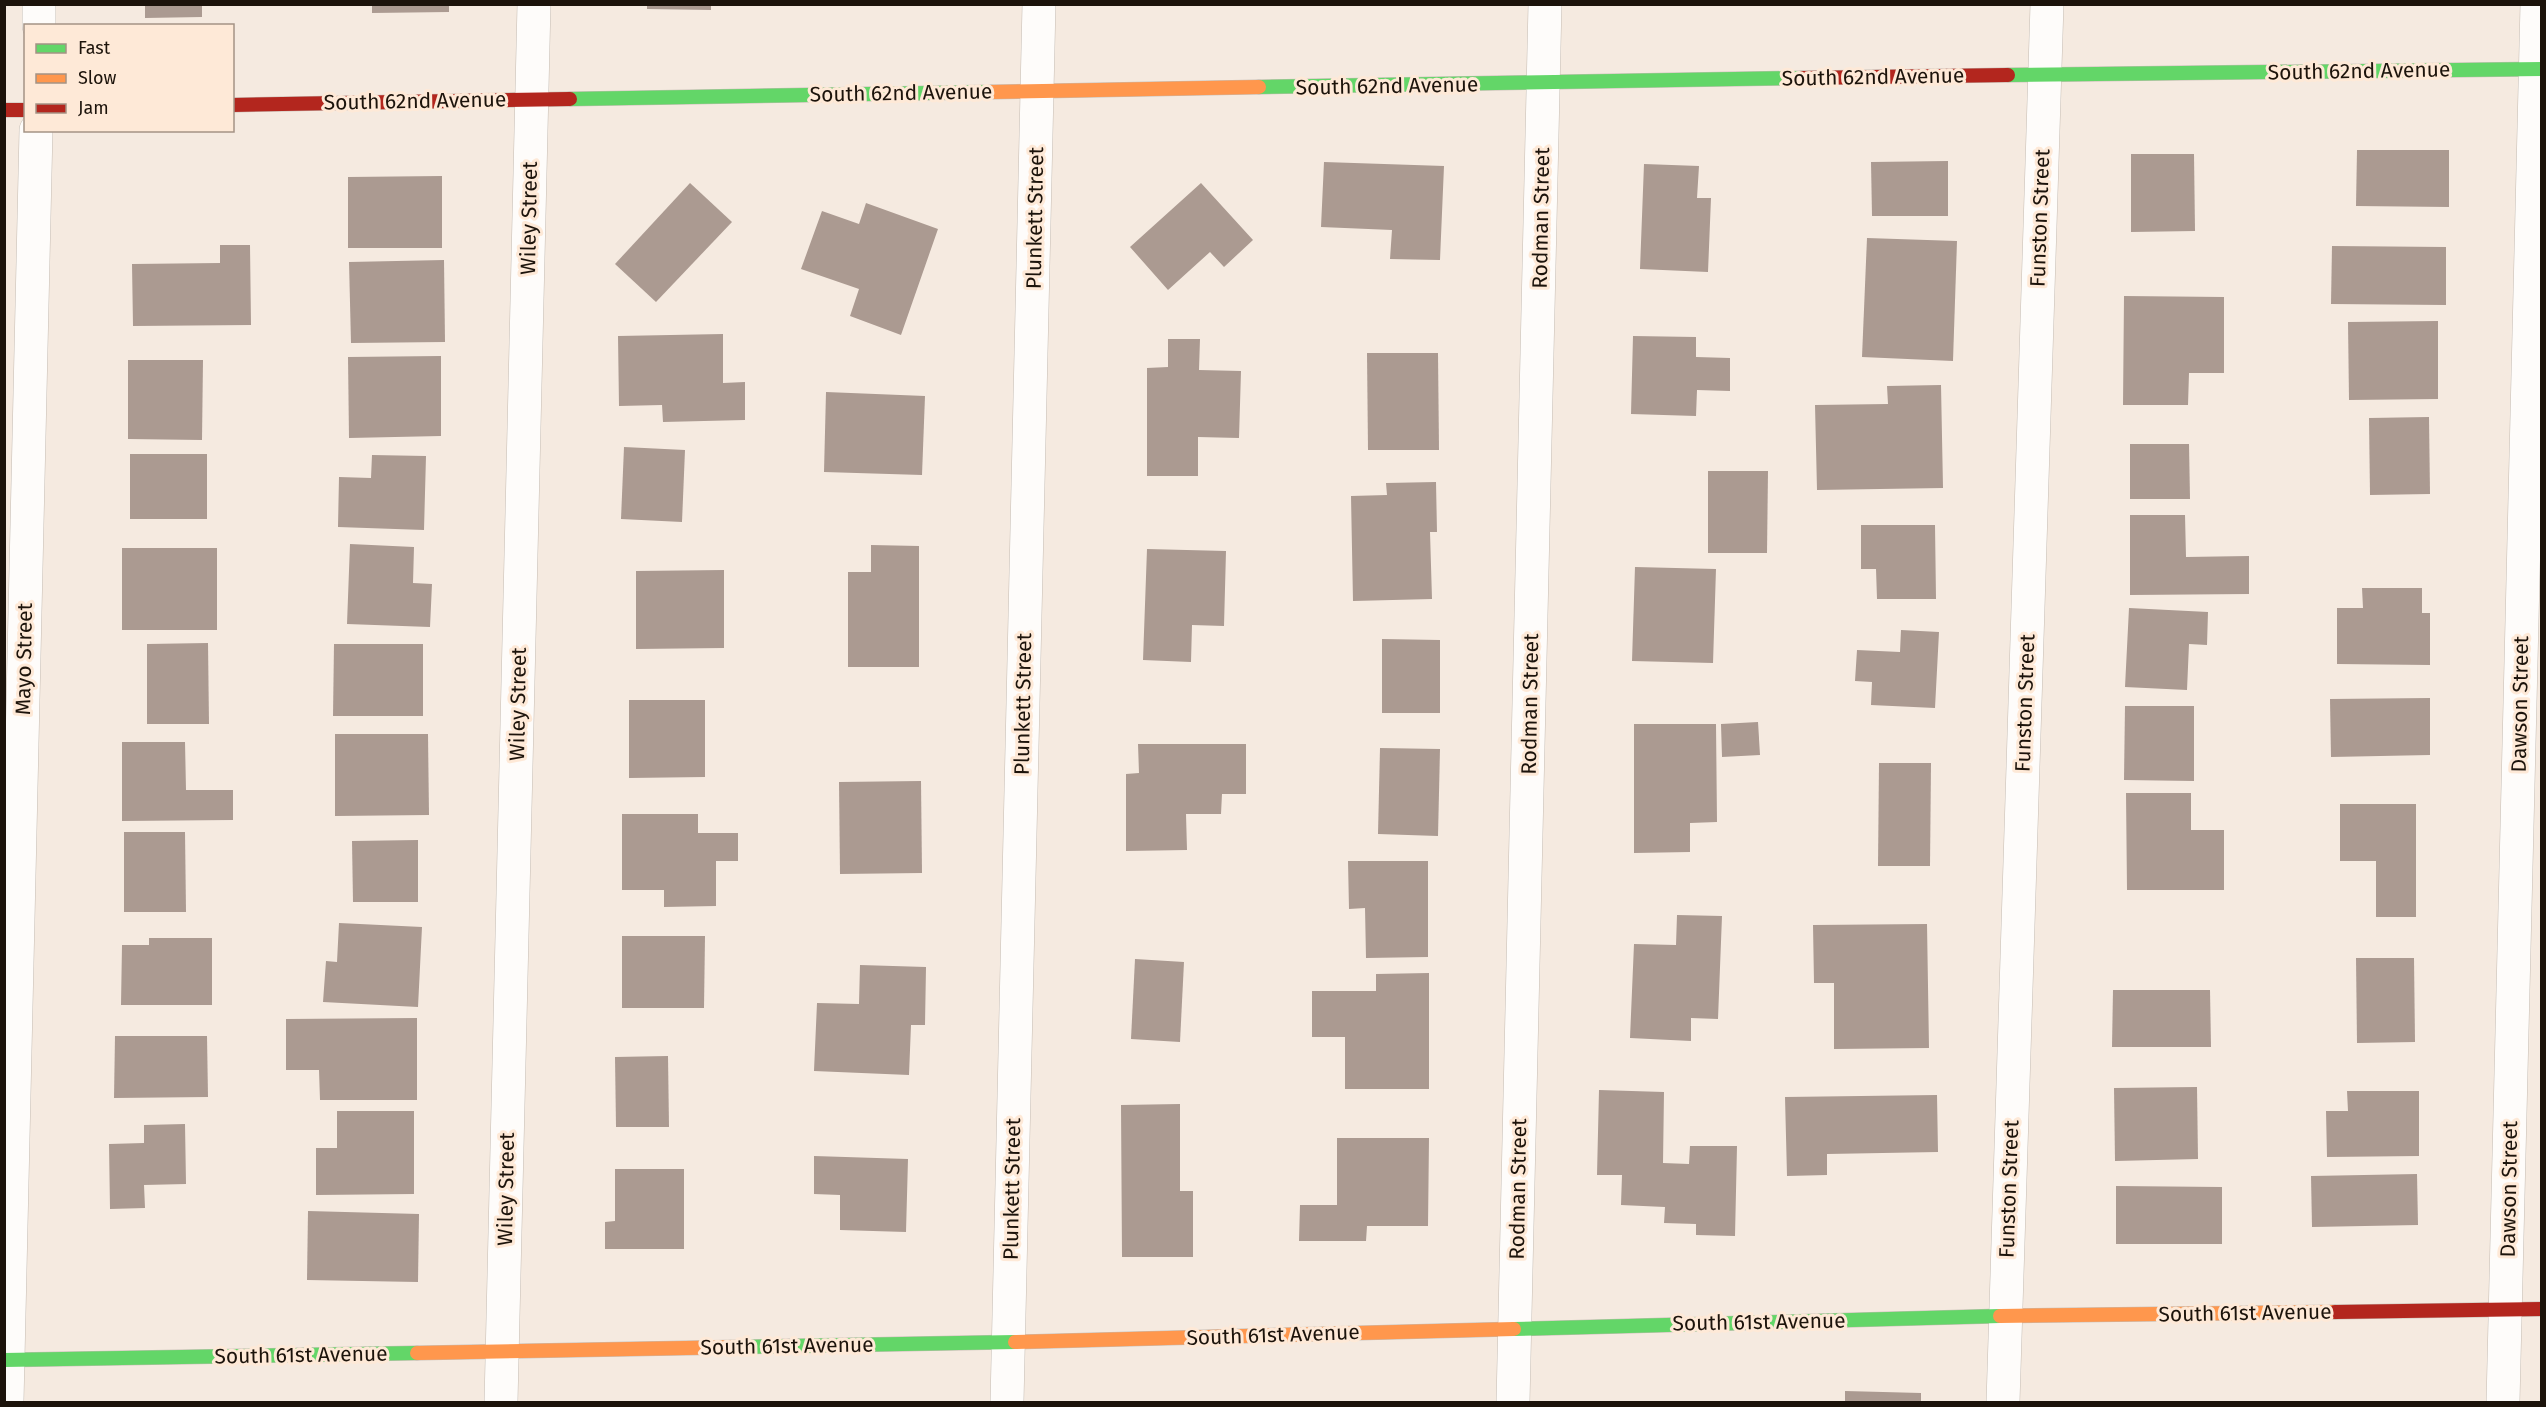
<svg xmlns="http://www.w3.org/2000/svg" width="2546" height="1407" font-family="'Fira Sans',sans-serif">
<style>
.building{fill:#ab9a91}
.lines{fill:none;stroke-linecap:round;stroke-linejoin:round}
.street-casing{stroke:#c5bcb3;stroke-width:34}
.fast-casing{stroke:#c5bcb3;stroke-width:15}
.slow-casing{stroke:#c5bcb3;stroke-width:15}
.jam-casing{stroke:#c5bcb3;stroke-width:15}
.street{stroke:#fefcfa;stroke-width:33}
.fast{stroke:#63d668;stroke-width:14}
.slow{stroke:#ff974d;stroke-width:14}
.jam{stroke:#b3261e;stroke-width:14}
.labels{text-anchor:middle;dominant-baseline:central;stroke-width:6;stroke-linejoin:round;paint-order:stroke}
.street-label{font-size:21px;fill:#1c130b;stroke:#fee9d7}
</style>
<rect width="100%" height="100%" fill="#f5eae0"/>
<g class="building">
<polygon points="145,4 202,4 202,17 145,18"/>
<polygon points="372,4 449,4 449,12 372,13"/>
<polygon points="647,4 711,4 711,10 647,9"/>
<polygon points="2357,150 2449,150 2449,207 2356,206"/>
<polygon points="2131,154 2194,154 2195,231 2131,232"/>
<polygon points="1948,161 1948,216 1872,216 1871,162"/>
<polygon points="1324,162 1444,166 1440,260 1390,259 1392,230 1321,227"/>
<polygon points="1644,164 1699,166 1697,198 1711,198 1708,272 1640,269"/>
<polygon points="442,176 442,248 348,248 348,177"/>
<polygon points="690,183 732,222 656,302 615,264"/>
<polygon points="1201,183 1253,240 1224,267 1210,252 1168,290 1130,247"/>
<polygon points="866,203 938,229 901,335 850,316 859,289 801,269 822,211 859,224"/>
<polygon points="1867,238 1957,241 1953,361 1862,357"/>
<polygon points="220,245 250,245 251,325 133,326 132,264 220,263"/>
<polygon points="2332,246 2446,247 2446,305 2331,304"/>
<polygon points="444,260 445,342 351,343 349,262"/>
<polygon points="2124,296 2224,297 2224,373 2189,373 2188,405 2123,405"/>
<polygon points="2438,321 2438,399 2349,400 2348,322"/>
<polygon points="723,334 723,383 745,382 745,420 663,422 662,405 619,406 618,336"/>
<polygon points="1633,336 1696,337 1696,357 1730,358 1730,391 1697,390 1696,416 1631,414"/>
<polygon points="1168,339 1200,339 1199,370 1241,371 1239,438 1198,437 1198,476 1147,476 1147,368 1168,367"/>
<polygon points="1367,353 1438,353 1439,450 1368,450"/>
<polygon points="441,356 441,436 349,438 348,357"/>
<polygon points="128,360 203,360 202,440 128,439"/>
<polygon points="1941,385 1943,488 1817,490 1815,405 1888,404 1887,386"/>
<polygon points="826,392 925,396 922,475 824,472"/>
<polygon points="2429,417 2430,494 2370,495 2369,418"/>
<polygon points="2130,444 2189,444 2190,499 2130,499"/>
<polygon points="624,447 685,450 682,522 621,519"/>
<rect x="130" y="454" width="77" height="65"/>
<polygon points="372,455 426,456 424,530 338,527 339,477 371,478"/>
<polygon points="1708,471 1768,471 1767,553 1708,553"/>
<polygon points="1436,482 1437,532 1430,532 1432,599 1353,601 1351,496 1387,495 1386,483"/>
<polygon points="2130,515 2185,515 2186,557 2249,556 2249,594 2130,595"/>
<polygon points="1861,525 1935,525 1936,599 1877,599 1876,569 1861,569"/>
<polygon points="350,544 414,547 413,583 432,584 430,627 347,624"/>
<polygon points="871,545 919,546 919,667 848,667 848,572 871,572"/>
<rect x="122" y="548" width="95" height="82"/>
<polygon points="1147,549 1226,551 1224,626 1192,625 1191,662 1143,660"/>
<polygon points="1635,567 1716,569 1713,663 1632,661"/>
<polygon points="724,570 724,648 636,649 636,571"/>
<polygon points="2362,588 2422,588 2422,613 2430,613 2430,665 2337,664 2337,608 2363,608"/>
<polygon points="2129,608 2208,612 2207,645 2189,644 2187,690 2125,687"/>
<polygon points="1901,630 1939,632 1935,708 1871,705 1872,682 1855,681 1857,650 1900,652"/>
<polygon points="1382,639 1440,640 1440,713 1382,713"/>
<polygon points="208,643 209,724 147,724 147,644"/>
<polygon points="334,644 423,644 423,716 333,716"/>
<polygon points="2430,698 2430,755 2331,757 2330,699"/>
<polygon points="629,700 705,700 705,777 629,778"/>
<polygon points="2125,706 2194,706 2194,781 2124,780"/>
<polygon points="1758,722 1760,755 1722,757 1721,724"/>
<polygon points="1634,724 1716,724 1717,822 1690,823 1690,852 1634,853"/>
<polygon points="335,734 428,734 429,815 335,816"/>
<polygon points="122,742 185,742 186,790 233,790 233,820 122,821"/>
<polygon points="1138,744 1246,744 1246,794 1222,794 1221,814 1186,814 1187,850 1126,851 1126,774 1139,773"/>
<polygon points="1380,748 1440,749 1438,836 1378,834"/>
<polygon points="1879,763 1931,763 1930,866 1878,866"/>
<polygon points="921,781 922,873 840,874 839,782"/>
<polygon points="2126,793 2191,793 2191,830 2224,830 2224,890 2127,890"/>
<polygon points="2340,804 2416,804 2416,917 2376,917 2376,861 2340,861"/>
<polygon points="622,814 698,814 698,833 738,833 738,861 716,861 716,906 664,907 664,890 622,890"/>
<polygon points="124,832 185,832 186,912 124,912"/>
<polygon points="418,840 418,902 353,902 352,841"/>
<polygon points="1348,861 1428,861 1428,957 1366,958 1365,908 1349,909"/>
<polygon points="1677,915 1722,916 1718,1019 1691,1018 1691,1041 1630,1038 1634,944 1676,945"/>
<polygon points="339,923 422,927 418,1007 323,1002 326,961 337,962"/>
<polygon points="1927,924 1929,1048 1834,1049 1834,983 1814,983 1813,925"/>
<polygon points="622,936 705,936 704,1008 622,1008"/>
<polygon points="149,938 212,938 212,1005 121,1005 122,945 149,945"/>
<polygon points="2356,958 2414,958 2415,1042 2357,1043"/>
<polygon points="1135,959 1184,962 1180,1042 1131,1039"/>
<polygon points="860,965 926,967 925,1025 911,1025 909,1075 814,1071 817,1003 859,1004"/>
<polygon points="1429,973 1429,1089 1345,1089 1345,1037 1312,1037 1312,991 1376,991 1376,974"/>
<polygon points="2113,990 2210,990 2211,1047 2112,1047"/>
<polygon points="417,1018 417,1100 320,1100 319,1070 286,1070 286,1019"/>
<polygon points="115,1036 207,1036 208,1097 114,1098"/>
<polygon points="668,1056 669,1127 616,1127 615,1057"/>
<polygon points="2197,1087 2198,1159 2115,1161 2114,1088"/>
<polygon points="1599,1090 1664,1092 1663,1163 1689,1164 1690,1146 1737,1146 1735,1236 1696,1235 1696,1224 1664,1223 1665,1207 1621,1205 1622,1175 1597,1175"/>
<polygon points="2347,1091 2419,1091 2419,1156 2327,1157 2326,1111 2348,1111"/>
<polygon points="1937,1095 1938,1152 1827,1154 1827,1175 1787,1176 1785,1097"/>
<polygon points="1180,1104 1180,1191 1193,1191 1193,1257 1122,1257 1121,1105"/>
<polygon points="337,1111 414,1111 414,1194 316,1195 316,1148 337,1148"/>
<polygon points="185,1124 186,1184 144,1185 145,1208 110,1209 109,1144 144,1143 144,1125"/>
<polygon points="1337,1138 1429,1138 1428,1226 1367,1226 1366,1241 1299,1241 1300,1205 1337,1205"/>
<polygon points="814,1156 908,1159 906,1232 840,1230 840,1195 814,1194"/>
<polygon points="615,1169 684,1169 684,1249 605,1249 605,1222 615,1221"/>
<polygon points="2417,1174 2418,1225 2312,1227 2311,1176"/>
<polygon points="2116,1186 2222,1187 2222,1244 2116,1244"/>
<polygon points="308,1211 419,1214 418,1282 307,1280"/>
<polygon points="1845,1391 1921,1393 1921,1402 1845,1402"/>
</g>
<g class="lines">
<g class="street-casing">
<g id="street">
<polyline points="39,26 39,4"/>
<polyline points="7,1402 36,130"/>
<polyline points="501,1402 534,4"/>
<polyline points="1007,1402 1039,4"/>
<polyline points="1513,1402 1545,4"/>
<polyline points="2003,1402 2047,4"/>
<polyline points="2503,1402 2537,4"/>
</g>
</g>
<g class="fast-casing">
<g id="fast">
<polyline points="2008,75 2542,69"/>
<polyline points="1259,87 1802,78"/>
<polyline points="570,99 991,92"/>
<polyline points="1514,1329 2000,1316"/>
<polyline points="740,1347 1015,1342"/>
<polyline points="4,1360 417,1353"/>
</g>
</g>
<g class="slow-casing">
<g id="slow">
<polyline points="991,92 1259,87"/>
<polyline points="2000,1316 2335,1312"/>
<polyline points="1015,1342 1514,1329"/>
<polyline points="417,1353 740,1347"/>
</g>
</g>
<g class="jam-casing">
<g id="jam">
<polyline points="1802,78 2008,75"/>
<polyline points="232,105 570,99"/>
<polyline points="4,110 26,110"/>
<polyline points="2335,1312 2542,1309"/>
</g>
</g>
<use href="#street" class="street"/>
<use href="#fast" class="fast"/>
<use href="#slow" class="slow"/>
<use href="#jam" class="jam"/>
</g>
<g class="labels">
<g class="street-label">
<text transform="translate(2359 71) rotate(-1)">South 62nd Avenue</text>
<text transform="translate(1873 77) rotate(-1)">South 62nd Avenue</text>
<text transform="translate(1387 86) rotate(-1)">South 62nd Avenue</text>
<text transform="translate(901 93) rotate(-1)">South 62nd Avenue</text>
<text transform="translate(415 101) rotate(-1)">South 62nd Avenue</text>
<text transform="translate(529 218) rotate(-89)">Wiley Street</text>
<text transform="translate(1035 218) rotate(-89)">Plunkett Street</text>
<text transform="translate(1541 218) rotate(-89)">Rodman Street</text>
<text transform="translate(2040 218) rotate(-88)">Funston Street</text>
<text transform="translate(24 659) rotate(-89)">Mayo Street</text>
<text transform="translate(2025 703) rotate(-88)">Funston Street</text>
<text transform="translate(518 704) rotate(-89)">Wiley Street</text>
<text transform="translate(1023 704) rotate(-89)">Plunkett Street</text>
<text transform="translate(1530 704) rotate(-89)">Rodman Street</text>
<text transform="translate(2520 704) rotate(-89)">Dawson Street</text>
<text transform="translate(506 1189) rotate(-89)">Wiley Street</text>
<text transform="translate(1012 1189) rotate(-89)">Plunkett Street</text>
<text transform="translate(1518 1189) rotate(-89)">Rodman Street</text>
<text transform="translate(2009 1189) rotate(-88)">Funston Street</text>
<text transform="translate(2509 1189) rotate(-89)">Dawson Street</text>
<text transform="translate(2245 1313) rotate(-1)">South 61st Avenue</text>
<text transform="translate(1759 1322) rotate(-1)">South 61st Avenue</text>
<text transform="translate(1273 1335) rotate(-2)">South 61st Avenue</text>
<text transform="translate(787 1346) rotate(-1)">South 61st Avenue</text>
<text transform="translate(301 1355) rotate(-1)">South 61st Avenue</text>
</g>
</g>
<rect width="2546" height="1407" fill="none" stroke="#1c130b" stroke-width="12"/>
<rect x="24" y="24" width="210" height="108" fill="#fee9d7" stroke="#a49385" stroke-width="1.5"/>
<rect x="36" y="44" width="30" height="9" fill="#63d668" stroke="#a49385" stroke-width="1.5"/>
<text x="78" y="54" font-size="18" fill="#1c130b">Fast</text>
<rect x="36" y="74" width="30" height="9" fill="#ff974d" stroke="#a49385" stroke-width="1.5"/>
<text x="78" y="84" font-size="18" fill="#1c130b">Slow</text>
<rect x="36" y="104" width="30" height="9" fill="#b3261e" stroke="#a49385" stroke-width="1.5"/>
<text x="78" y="114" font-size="18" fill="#1c130b">Jam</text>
</svg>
